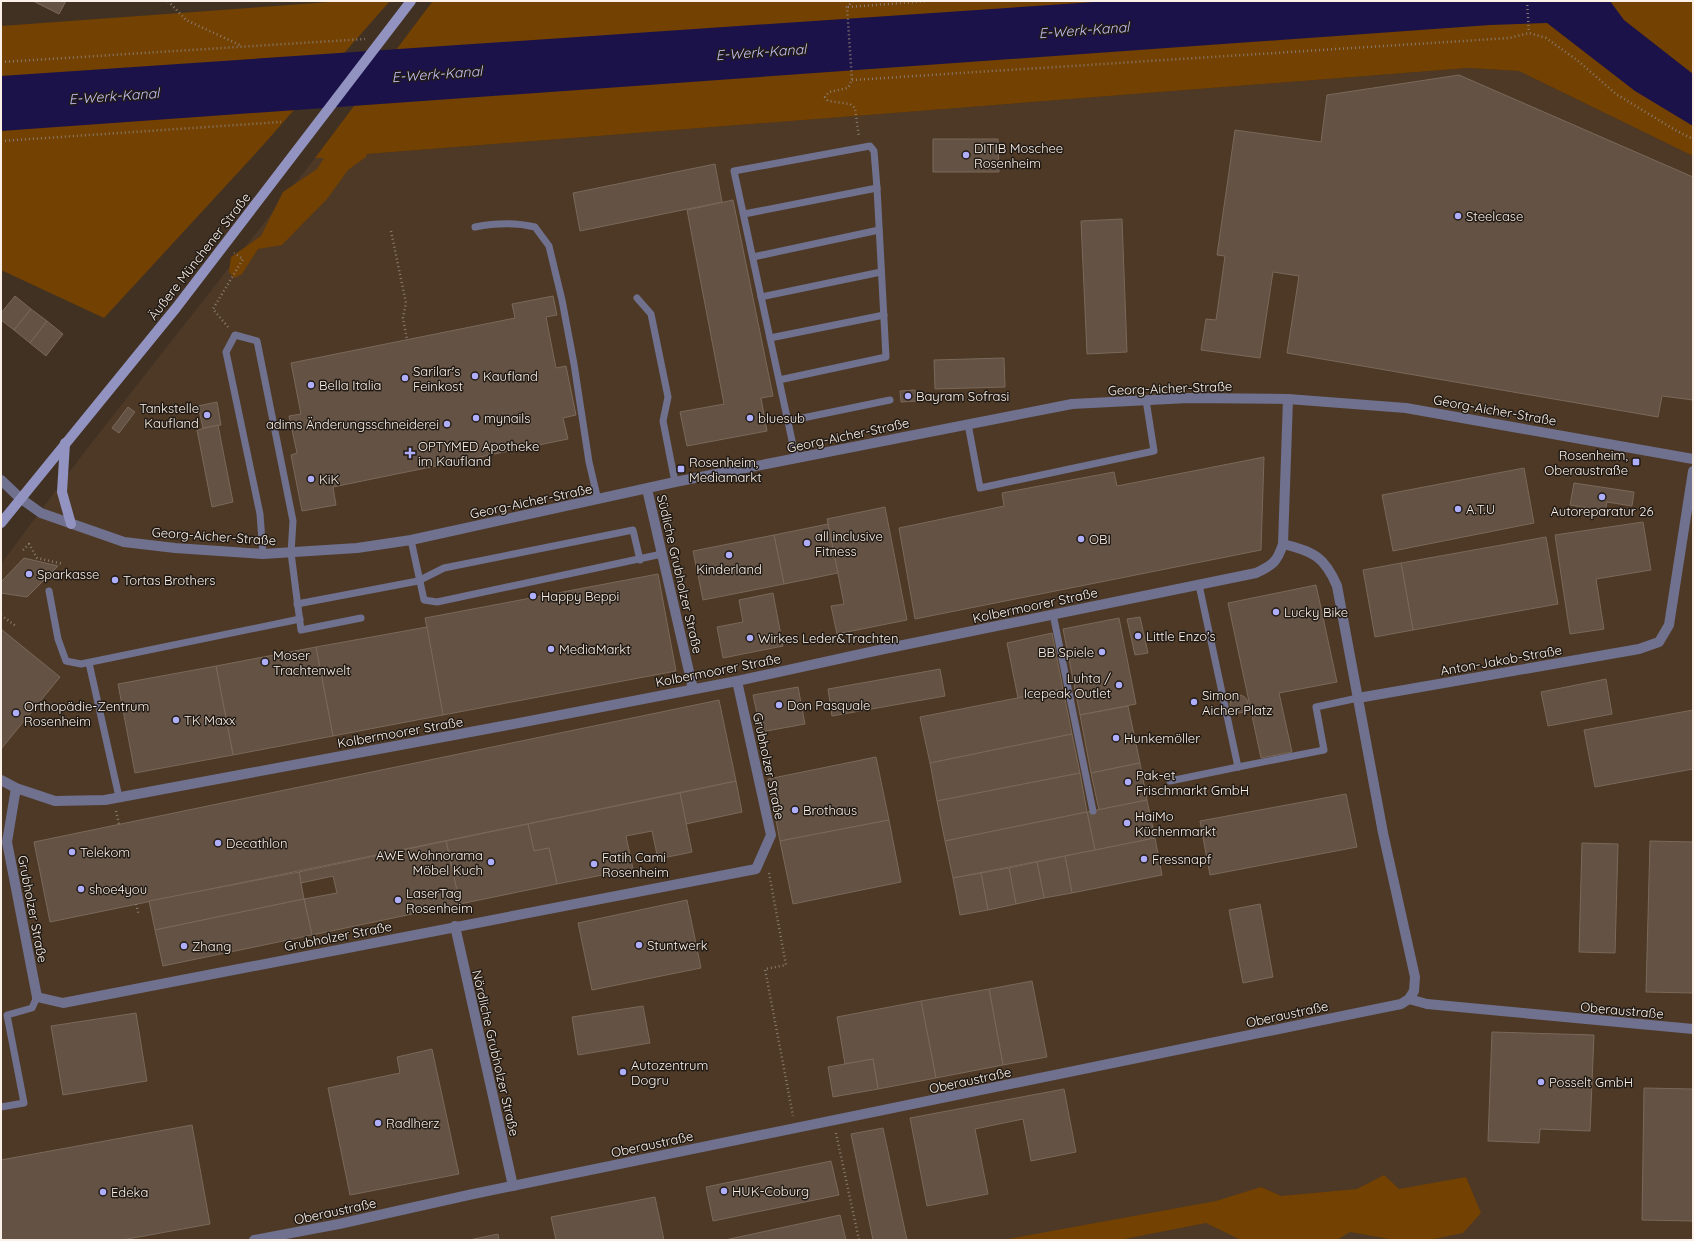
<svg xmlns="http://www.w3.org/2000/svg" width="1694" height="1241" font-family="Quicksand,sans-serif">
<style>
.built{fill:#4d3926}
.green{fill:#734101}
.water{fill:#1b124a}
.building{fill:#645344;stroke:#7a6859}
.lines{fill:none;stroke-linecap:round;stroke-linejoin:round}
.path{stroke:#8a7c70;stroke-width:2.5;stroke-dasharray:1 3;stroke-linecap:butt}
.service{stroke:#70718e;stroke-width:7}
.minor{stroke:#70718e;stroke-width:10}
.secondary{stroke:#9293c0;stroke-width:10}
.poi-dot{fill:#aeaefb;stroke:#221b15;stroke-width:1.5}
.labels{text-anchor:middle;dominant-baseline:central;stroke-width:3;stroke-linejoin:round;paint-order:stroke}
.poi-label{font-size:13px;fill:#fbf1e8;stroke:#221b15;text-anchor:start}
.street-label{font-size:13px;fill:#fbf1e8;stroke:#221b15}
.water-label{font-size:14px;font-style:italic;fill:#c0c2f9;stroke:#221b15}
</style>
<rect width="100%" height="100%" fill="#413123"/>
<polygon class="built" points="1468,68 1519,71 1693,156 1693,1240 1,1240 1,564 86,450 315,158"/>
<g class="green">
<polygon points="344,1 390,1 257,152 104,318 1,270 1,26"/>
<polygon points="450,1 1693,1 1693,156 1519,71 1468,68 367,154 366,157 348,170 327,199 282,245 258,249 242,274 234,278 229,272 231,257 261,236 283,192 317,169 324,158 315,158 432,2"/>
<polygon points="1384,1175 1399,1189 1466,1177 1481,1213 1463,1233 1429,1240 1395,1240 1350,1232 1337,1240 1241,1240 1206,1223 1119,1240 1003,1240 1216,1201 1261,1187 1281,1196 1357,1189"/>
</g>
<polygon class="water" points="1109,1 1610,1 1624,20 1693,74 1693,126 1635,91 1547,23 1490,25 1,131 1,76"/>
<g class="building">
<polygon points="33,1 66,1 59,14"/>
<polygon points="1459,75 1693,177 1693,400 1662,396 1658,417 1287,353 1299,276 1273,272 1260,358 1201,350 1206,319 1216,320 1225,256 1217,255 1235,130 1321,142 1327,95"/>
<polygon points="933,139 998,139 999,172 933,172"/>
<polygon points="715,164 722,202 580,231 573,193"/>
<polygon points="733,200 773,396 761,398 767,431 687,446 680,412 724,404 687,210"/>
<polygon points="1122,219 1127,352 1087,354 1081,221"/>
<polygon points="15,296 31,309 14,330 1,320 1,313"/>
<polygon points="553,296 557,315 546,317 556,368 566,366 576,415 563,418 568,439 333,487 336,505 302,511 291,455 297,453 289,416 301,414 291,363 515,318 512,304"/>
<polygon points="31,309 47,321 30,343 14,330"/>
<polygon points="47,321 63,334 46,356 30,343"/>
<polygon points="1004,358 1005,387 935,389 934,360"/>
<polygon points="915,390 917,401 901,402 900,391"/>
<polygon points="217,402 221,425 203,428 198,406"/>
<polygon points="128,407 135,412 119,433 112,428"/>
<polygon points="218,425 233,502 212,507 197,430"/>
<polygon points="1264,457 1261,550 915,619 899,528 1004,506 1002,493 1114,472 1117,486"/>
<polygon points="1524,468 1534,523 1393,551 1382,495"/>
<polygon points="1574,483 1634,492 1632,506 1607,502 1605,511 1570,505"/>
<polygon points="885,507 907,620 837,634 831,606 844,604 827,519"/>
<polygon points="1643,522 1651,570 1596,579 1604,629 1570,634 1555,535"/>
<polygon points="828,524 838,573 784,584 774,535"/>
<polygon points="774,535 784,584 703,600 693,551"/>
<polygon points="1546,537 1558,604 1413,630 1401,563"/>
<polygon points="24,558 58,566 27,597 1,593 1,582"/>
<polygon points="1401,563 1413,630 1375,637 1363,570"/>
<polygon points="658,574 676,671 443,715 425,618"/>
<polygon points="1316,585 1337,682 1279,693 1292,752 1261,758 1228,603"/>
<polygon points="773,593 783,646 723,658 717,627 743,622 739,600"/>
<polygon points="1140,617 1148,653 1135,655 1127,619"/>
<polygon points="1119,618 1136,704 1080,715 1063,629"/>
<polygon points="427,627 443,715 333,736 316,647"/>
<polygon points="1,629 60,677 1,749"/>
<polygon points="1052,633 1063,689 1018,698 1007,643"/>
<polygon points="316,647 333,736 233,755 216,666"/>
<polygon points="216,666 233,755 135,773 118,684"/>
<polygon points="940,669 945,696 832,716 828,689"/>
<polygon points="1606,679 1612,714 1548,726 1541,692"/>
<polygon points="798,687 805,724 761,732 753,695"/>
<polygon points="1063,689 1072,734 930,763 920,717"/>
<circle cx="1239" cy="704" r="9"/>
<polygon points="719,700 736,781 50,922 34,842"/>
<polygon points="1128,706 1140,763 1091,773 1080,715"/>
<polygon points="1693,710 1693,769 1595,787 1584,730"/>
<polygon points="1072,734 1080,773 937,801 930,763"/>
<polygon points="876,757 889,820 780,841 768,779"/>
<polygon points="1140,763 1147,800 1099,810 1091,773"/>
<polygon points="1080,773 1087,812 945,841 937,801"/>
<polygon points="736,781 742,812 686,824 680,793"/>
<polygon points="680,793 692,852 658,859 652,831 626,836 633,869 557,884 549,848 534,851 528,824"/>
<polygon points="1346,794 1357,847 1210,875 1200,821"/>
<polygon points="1147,800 1155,838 1095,850 1087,812"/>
<polygon points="1087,812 1095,850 953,878 945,841"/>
<polygon points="889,820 901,882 793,904 780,841"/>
<polygon points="528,824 534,851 549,848 557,884 460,904 446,841"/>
<polygon points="1155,838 1162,875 1072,893 1065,856"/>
<polygon points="446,841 460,904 312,935 304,899 337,893 333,876 301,883 299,872"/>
<polygon points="1650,841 1693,842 1693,993 1646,992"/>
<polygon points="1582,843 1618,844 1615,953 1579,952"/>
<polygon points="1065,856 1072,893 1044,898 1037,862"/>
<polygon points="1037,862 1044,898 1016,904 1009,868"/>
<polygon points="1009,868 1016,904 988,910 981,873"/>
<polygon points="299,872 304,899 155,930 149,901"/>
<polygon points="981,873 988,910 960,915 953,878"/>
<polygon points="304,899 312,935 163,966 155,930"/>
<polygon points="687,900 701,968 592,990 578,923"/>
<polygon points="1260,904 1273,977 1243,983 1229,910"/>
<polygon points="1032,981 1047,1057 1003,1065 989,989"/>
<polygon points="989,989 1003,1065 936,1078 921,1001"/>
<polygon points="921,1001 936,1078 878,1089 873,1059 845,1064 837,1017"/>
<polygon points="643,1006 650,1043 578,1055 572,1017"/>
<polygon points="136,1013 147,1081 63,1095 51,1026"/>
<polygon points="1492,1032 1594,1035 1590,1131 1540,1129 1539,1143 1488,1141"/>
<polygon points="432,1049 459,1174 350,1195 328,1088 400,1073 397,1057"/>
<polygon points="873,1059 878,1089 833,1097 828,1067"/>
<polygon points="1644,1088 1693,1089 1693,1221 1642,1220"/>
<polygon points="1064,1089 1076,1152 1031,1161 1023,1119 975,1129 988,1194 927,1206 910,1118"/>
<polygon points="192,1125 210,1224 122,1240 1,1240 1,1160"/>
<polygon points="883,1128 907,1240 873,1240 851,1134"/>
<polygon points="831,1161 839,1195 713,1221 706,1187"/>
<polygon points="655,1197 664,1240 556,1240 551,1217"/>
<polygon points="840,1215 846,1240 725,1240"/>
<polygon points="498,1234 499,1240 469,1240"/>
</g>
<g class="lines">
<g class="path">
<polyline points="168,1 186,20 242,46"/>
<polyline points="853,1 847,7 852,80 848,88 829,92 825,97 828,101 850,104 855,108 859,137"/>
<polyline points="1527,1 1529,33"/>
<polyline points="848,7 928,1"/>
<polyline points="1,62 365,39"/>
<polyline points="852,80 1509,38 1529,33 1546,38 1577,60 1616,94 1675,130 1693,139"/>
<polyline points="1,141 281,122"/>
<polyline points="391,231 406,303 403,318 407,340"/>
<polyline points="228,327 213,309 243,259 234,253"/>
<polyline points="23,550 29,544 37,558 63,564"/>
<polyline points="1,615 17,627"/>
<polyline points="116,811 119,824"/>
<polyline points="769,873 786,965 765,969 793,1116"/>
<polyline points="136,904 139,915"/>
<polyline points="836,1133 859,1240"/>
</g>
<g class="service">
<polyline points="744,214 877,188"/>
<path d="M475,227c21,-4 39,-5 60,0l14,19 13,54 12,64 15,98 9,38"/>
<polyline points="753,257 879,230"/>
<polyline points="761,297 881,272"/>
<polyline points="637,298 651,314 668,397 663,421 675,482"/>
<polyline points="770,338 884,315"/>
<polyline points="779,380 886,357 877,188 874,151 870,146 734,171 796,459"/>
<polyline points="788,421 890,400"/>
<polyline points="968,424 980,488 1154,451 1146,400"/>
<polyline points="411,540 424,600 437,602 662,554"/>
<polyline points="263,554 260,514 226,352 235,335 257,341 293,521 291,553 301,630 361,618"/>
<polyline points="49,591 58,639 66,661 81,664 300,619"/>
<polyline points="297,604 418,581 444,568 633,530 640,560"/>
<polyline points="1053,614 1093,811"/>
<polyline points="89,663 119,797"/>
<polyline points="1238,767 1324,750 1316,707 1358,698"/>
<polyline points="1170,781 1238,767 1199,585"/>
<polyline points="1,1107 24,1103 7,1015 32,1008 37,997"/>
</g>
<g class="minor">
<polyline points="1,480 20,498 41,513 124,542 175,548 263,554 357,548 411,540 675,482 1072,404 1188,398 1288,399 1406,408 1693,459"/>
<polyline points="647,489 693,689"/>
<path d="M1283,544c30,7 42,13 54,42l46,247 32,144 -1,14 -5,8"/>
<polyline points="1358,698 1639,649 1659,642 1669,625 1693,471"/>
<path d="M1,780l15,8 39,13 50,-1 403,-75 229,-44 147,-32 372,-76c17,-8 21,-11 27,-29l5,-145"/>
<polyline points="16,788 7,842 37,997 63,1003 756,869 771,835 737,681"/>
<polyline points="455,926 513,1186"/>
<polyline points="254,1240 339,1224 473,1194 1401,1004 1409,999 1427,1004 1693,1029"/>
</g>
<g class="secondary">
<polyline points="65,443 62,492 71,524"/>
<polyline points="1,523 176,308 411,1"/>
</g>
</g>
<g class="poi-dot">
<circle cx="966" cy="155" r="4"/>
<circle cx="1458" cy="216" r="4"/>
<circle cx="475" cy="376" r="4"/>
<circle cx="405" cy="378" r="4"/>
<circle cx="311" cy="385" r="4"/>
<circle cx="908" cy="396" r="4"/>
<circle cx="207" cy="415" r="4"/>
<circle cx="476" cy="418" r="4"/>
<circle cx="750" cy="418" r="4"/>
<circle cx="447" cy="424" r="4"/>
<path d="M408 447h4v4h4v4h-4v4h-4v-4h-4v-4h4z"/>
<rect x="1632" y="458" width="8" height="8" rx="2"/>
<rect x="677" y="465" width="8" height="8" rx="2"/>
<circle cx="311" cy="479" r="4"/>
<circle cx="1602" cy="497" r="4"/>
<circle cx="1458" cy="509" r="4"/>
<circle cx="1081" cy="539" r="4"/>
<circle cx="807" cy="543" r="4"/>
<circle cx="729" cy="555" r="4"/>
<circle cx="29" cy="574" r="4"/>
<circle cx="115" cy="580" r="4"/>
<circle cx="533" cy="596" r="4"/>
<circle cx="1276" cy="612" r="4"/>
<circle cx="1138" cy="636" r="4"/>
<circle cx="750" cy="638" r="4"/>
<circle cx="551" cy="649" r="4"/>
<circle cx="1102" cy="652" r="4"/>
<circle cx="265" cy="662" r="4"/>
<circle cx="1119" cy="685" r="4"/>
<circle cx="1194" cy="702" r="4"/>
<circle cx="779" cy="705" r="4"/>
<circle cx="16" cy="713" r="4"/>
<circle cx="176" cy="720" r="4"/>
<circle cx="1116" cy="738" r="4"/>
<circle cx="1128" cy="782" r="4"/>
<circle cx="795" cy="810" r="4"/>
<circle cx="1127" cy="823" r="4"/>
<circle cx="218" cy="843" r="4"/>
<circle cx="72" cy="852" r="4"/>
<circle cx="1144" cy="859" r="4"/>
<circle cx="491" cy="862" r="4"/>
<circle cx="594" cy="864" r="4"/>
<circle cx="81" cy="889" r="4"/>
<circle cx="398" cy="900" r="4"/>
<circle cx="639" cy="945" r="4"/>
<circle cx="184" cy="946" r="4"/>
<circle cx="623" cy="1072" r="4"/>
<circle cx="1541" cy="1082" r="4"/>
<circle cx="378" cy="1123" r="4"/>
<circle cx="724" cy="1191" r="4"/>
<circle cx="103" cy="1192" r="4"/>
</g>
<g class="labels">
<g class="poi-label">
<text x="974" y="148">DITIB Moschee<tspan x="974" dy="15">Rosenheim</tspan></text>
<text x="1466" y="216">Steelcase</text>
<text x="413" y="371">Sarilar's<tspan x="413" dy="15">Feinkost</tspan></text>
<text x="483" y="376">Kaufland</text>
<text x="319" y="385">Bella Italia</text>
<text x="916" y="396">Bayram Sofrasi</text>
<text x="199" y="408" text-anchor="end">Tankstelle<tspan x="199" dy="15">Kaufland</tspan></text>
<text x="484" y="418">mynails</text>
<text x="758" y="418">bluesub</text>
<text x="439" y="424" text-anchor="end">adims Änderungsschneiderei</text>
<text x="418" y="446">OPTYMED Apotheke<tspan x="418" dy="15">im Kaufland</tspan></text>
<text x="1628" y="455" text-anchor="end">Rosenheim,<tspan x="1628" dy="15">Oberaustraße</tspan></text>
<text x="689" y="462">Rosenheim,<tspan x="689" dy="15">Mediamarkt</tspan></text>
<text x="319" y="479">KiK</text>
<text x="1466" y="509">A.T.U</text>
<text x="1602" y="511" text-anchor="middle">Autoreparatur 26</text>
<text x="815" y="536">all inclusive<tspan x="815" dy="15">Fitness</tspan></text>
<text x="1089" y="539">OBI</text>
<text x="729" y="569" text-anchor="middle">Kinderland</text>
<text x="37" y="574">Sparkasse</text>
<text x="123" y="580">Tortas Brothers</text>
<text x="541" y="596">Happy Beppi</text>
<text x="1284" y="612">Lucky Bike</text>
<text x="1146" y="636">Little Enzo's</text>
<text x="758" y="638">Wirkes Leder&amp;Trachten</text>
<text x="559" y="649">MediaMarkt</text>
<text x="1094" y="652" text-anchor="end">BB Spiele</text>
<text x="273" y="655">Moser<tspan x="273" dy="15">Trachtenwelt</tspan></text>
<text x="1111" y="678" text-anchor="end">Luhta /<tspan x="1111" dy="15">Icepeak Outlet</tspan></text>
<text x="1202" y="695">Simon<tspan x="1202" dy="15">Aicher Platz</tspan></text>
<text x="787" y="705">Don Pasquale</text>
<text x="24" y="706">Orthopädie-Zentrum<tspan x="24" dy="15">Rosenheim</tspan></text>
<text x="184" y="720">TK Maxx</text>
<text x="1124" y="738">Hunkemöller</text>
<text x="1136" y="775">Pak-et<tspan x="1136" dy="15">Frischmarkt GmbH</tspan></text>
<text x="803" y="810">Brothaus</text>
<text x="1135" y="816">HaiMo<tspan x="1135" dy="15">Küchenmarkt</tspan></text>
<text x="226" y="843">Decathlon</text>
<text x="80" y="852">Telekom</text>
<text x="483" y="855" text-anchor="end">AWE Wohnorama<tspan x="483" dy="15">Möbel Kuch</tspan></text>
<text x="602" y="857">Fatih Cami<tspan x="602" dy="15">Rosenheim</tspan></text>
<text x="1152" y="859">Fressnapf</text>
<text x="89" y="889">shoe4you</text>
<text x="406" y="893">LaserTag<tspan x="406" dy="15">Rosenheim</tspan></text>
<text x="647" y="945">Stuntwerk</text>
<text x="192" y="946">Zhang</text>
<text x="631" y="1065">Autozentrum<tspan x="631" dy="15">Dogru</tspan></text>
<text x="1549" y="1082">Posselt GmbH</text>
<text x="386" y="1123">Radlherz</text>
<text x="732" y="1191">HUK-Coburg</text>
<text x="111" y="1192">Edeka</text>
</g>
<g class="street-label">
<text transform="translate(199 256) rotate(-52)">Äußere Münchener Straße</text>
<text transform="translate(1170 388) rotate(-2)">Georg-Aicher-Straße</text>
<text transform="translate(1495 410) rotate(10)">Georg-Aicher-Straße</text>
<text transform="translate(848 435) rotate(-12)">Georg-Aicher-Straße</text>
<text transform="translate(531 501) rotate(-12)">Georg-Aicher-Straße</text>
<text transform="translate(214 536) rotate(4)">Georg-Aicher-Straße</text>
<text transform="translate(680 574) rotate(77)">Südliche Grubholzer Straße</text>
<text transform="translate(1035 605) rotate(-12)">Kolbermoorer Straße</text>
<text transform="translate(1501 660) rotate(-10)">Anton-Jakob-Straße</text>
<text transform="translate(718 670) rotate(-11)">Kolbermoorer Straße</text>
<text transform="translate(400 732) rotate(-10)">Kolbermoorer Straße</text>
<text transform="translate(769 766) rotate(78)">Grubholzer Straße</text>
<text transform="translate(33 909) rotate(79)">Grubholzer Straße</text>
<text transform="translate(338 936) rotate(-11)">Grubholzer Straße</text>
<text transform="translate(1622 1010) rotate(5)">Oberaustraße</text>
<text transform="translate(1287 1014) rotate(-12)">Oberaustraße</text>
<text transform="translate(496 1053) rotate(77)">Nördliche Grubholzer Straße</text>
<text transform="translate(970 1080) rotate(-12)">Oberaustraße</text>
<text transform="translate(652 1144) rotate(-12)">Oberaustraße</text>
<text transform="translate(335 1211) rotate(-12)">Oberaustraße</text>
</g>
<g class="water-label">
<text transform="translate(1084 30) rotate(-4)">E-Werk-Kanal</text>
<text transform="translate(761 52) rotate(-4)">E-Werk-Kanal</text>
<text transform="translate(437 74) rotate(-4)">E-Werk-Kanal</text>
<text transform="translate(114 96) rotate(-4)">E-Werk-Kanal</text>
</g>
</g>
<rect width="1694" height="1241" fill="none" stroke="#fbf1e8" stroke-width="4"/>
</svg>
